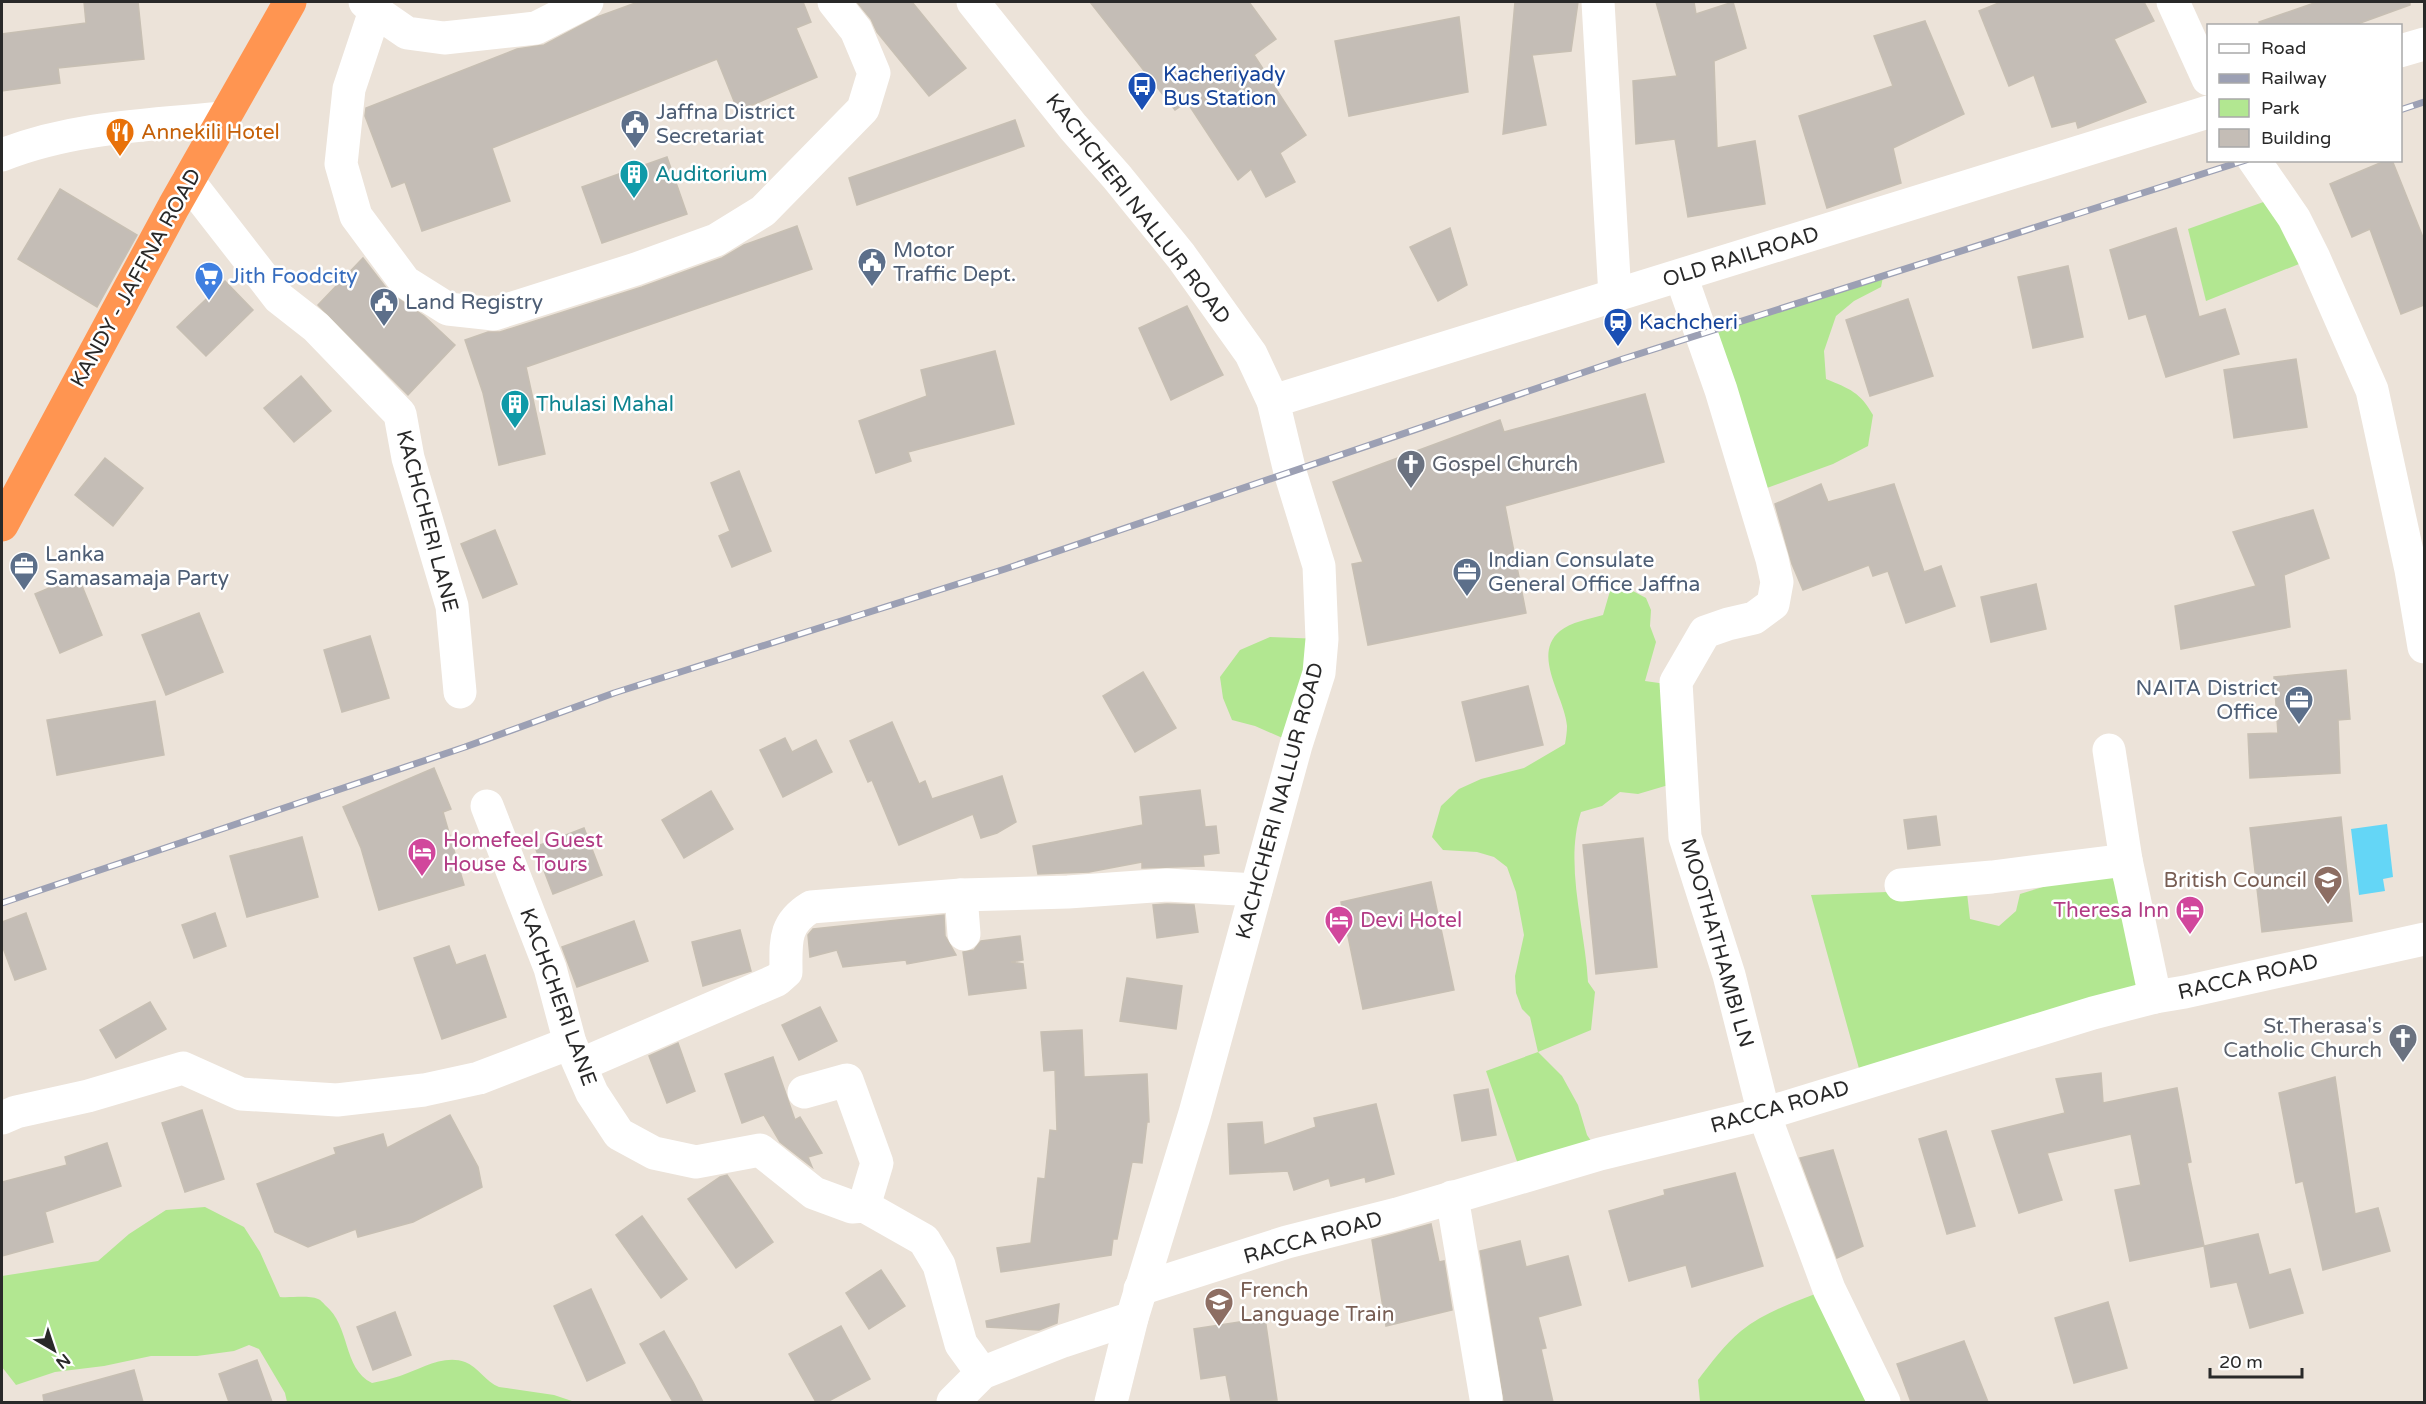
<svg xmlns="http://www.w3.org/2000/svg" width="2426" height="1404" font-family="'Varela Round',sans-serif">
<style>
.green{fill:#b2e791}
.water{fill:#64d6f6}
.building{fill:#c4bdb6;stroke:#c7bfb3;stroke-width:1.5}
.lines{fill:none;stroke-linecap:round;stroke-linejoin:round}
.minor{stroke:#fff;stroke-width:33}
.highway{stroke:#ff9551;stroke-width:33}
.rail-casing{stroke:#9ca0b4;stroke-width:7}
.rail{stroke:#fff;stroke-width:4.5;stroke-dasharray:14;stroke-linecap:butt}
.labels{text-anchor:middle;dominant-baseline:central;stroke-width:5;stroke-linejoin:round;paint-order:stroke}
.transit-label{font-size:21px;fill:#164399;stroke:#fff;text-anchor:start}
.service-label{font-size:21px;fill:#4e5e75;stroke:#fff;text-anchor:start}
.food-label{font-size:21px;fill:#c56008;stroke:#fff;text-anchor:start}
.culture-label{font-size:21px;fill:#0d838f;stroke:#fff;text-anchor:start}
.street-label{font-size:21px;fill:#292929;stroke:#fff}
.shop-label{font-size:21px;fill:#366cbe;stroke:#fff;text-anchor:start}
.worship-label{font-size:21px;fill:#5b616d;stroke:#fff;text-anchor:start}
.hotel-label{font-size:21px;fill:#b23c85;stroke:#fff;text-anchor:start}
.education-label{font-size:21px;fill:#785e54;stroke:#fff;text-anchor:end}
</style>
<rect width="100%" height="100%" fill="#ece3d9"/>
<g class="green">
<polygon points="2283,195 2314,258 2206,301 2188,229"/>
<path d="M1883,277l-2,10 -27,14 -18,15 -12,35 2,28c24,10 34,13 47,36l-5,31 -35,18 -80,29 -51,-158z"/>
<path d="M1631,590l15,8 5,12 -1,16 6,16 -11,39 14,2 17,-1 6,99 -44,13 -18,-2 -18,14 -21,6c-17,52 4,115 7,170l7,10 -4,38 -53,22 24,24 16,29 9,30 13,19 -78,22 -36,-105 52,-19 -8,-35 -8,-8 -6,-16 -1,-17 9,-41 -8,-43 -9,-25 -13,-10 -17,-5 -34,-2 -11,-13 9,-31 18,-17 22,-10 43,-11 41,-24c1,-6 2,-12 2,-18 -2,-29 -36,-71 -7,-95 11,-9 29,-12 43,-16l7,-24z"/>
<polygon points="1270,637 1322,639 1287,740 1255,726 1232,720 1223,698 1220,677 1240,650"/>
<polygon points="2102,848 2155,997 1863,1083 1811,895 1912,891 1967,893 1970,919 1999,926 2016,911 2020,894 2066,880"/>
<path d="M205,1207l39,20 16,25 20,45c11,1 28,-2 38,2 3,1 5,4 7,6 26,21 17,63 47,78 9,-2 19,-4 28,-7 19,-6 43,-22 65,-14 13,5 21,20 34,25l55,8 21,7h-288l-2,-9 -26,-44 -10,-4 -15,6 -37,5h-46l-47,10 -49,6 -39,13 -14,-18v-91l96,-15 31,-27 37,-24z"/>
<path d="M1829,1289l55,113h-184l-2,-22c13,-17 26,-35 43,-49 25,-20 58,-31 88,-42z"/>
</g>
<polygon class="water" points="2387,824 2393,877 2383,879 2385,891 2359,895 2351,829"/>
<g class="building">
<polygon points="84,2 138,2 144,59 58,68 60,83 2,91 2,34 86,23"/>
<polygon points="638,2 803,2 811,22 796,28 817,77 738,111 717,59 492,148 510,201 422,231 405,182 392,187 365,116 366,108 517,49 544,45 597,17"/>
<polygon points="857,2 912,2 966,68 929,96 877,32 871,19"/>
<polygon points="1090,2 1249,2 1276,39 1254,55 1306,135 1280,153 1295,182 1266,197 1251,169 1238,180 1187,102 1175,110"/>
<polygon points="1515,2 1578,2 1571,51 1532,55 1546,125 1503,134"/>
<polygon points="1656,2 1694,2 1696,14 1733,2 1746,48 1714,61 1717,148 1755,141 1765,204 1688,217 1675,139 1636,144 1633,81 1677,76"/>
<polygon points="2001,2 2144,2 2154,21 2114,39 2146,102 2078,128 2076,121 2052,127 2034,75 2009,86 1979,11"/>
<polygon points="2317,2 2410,2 2410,5 2352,26 2260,26 2259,22"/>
<polygon points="1459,17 1468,92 1349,116 1335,41"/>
<polygon points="1925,21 1964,114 1893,148 1901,183 1827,208 1799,116 1893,86 1874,36"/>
<polygon points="1015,120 1024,146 857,205 849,178"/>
<polygon points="667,157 687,214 602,243 582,187"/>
<polygon points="2387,160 2392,160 2424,240 2424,305 2401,314 2370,229 2352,237 2330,184"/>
<polygon points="60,189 137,235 97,307 18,259"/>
<polygon points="797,226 812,269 526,367 545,454 499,465 483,393 465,340 488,332 500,332 642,287 722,258 744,245"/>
<polygon points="1450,228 1467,285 1438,301 1410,247"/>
<polygon points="2176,228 2199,317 2225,309 2239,354 2166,377 2146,314 2129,319 2110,250"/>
<polygon points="363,258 390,293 424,316 455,345 408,395 318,305"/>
<polygon points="2068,266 2083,337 2033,348 2018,277"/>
<polygon points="225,281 253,310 206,356 177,327"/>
<polygon points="1908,299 1933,376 1870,396 1846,320"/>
<polygon points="1187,306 1223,375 1171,400 1139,328"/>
<polygon points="995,351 1014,424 908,452 911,461 876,473 859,421 927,396 921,370"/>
<polygon points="2296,359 2307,427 2234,438 2224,370"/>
<polygon points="301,376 331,411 294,442 264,408"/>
<polygon points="1645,394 1664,462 1505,506 1526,613 1368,645 1352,564 1363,562 1333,482 1500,420 1504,432"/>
<polygon points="105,458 143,488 113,526 75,495"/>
<polygon points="739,471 771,551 732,567 719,536 730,531 711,483"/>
<polygon points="1821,484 1828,502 1894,484 1924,572 1941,566 1955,606 1906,623 1888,571 1873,576 1869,565 1803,590 1792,564 1775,504"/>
<polygon points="2313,510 2329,558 2284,575 2290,627 2181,649 2175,606 2256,586 2233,532"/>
<polygon points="495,530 517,584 483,598 461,544"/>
<polygon points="78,576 102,635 60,653 35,594"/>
<polygon points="2036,584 2046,629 1991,642 1981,597"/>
<polygon points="199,613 223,672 166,695 142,635"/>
<polygon points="370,636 389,698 342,712 324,650"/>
<polygon points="2346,670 2350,719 2338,720 2340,773 2250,778 2248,734 2278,733 2274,677"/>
<polygon points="1143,672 1176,728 1135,752 1103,696"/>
<polygon points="1528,686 1543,745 1476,761 1462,702"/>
<polygon points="155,701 164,755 57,775 47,720"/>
<polygon points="892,722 919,784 925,781 932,799 1002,776 1016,822 997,833 981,838 973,814 899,845 872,780 868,782 850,741"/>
<polygon points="785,738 792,752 816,740 832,772 783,797 760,750"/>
<polygon points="434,768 451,809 443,812 464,885 379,910 361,848 343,807"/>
<polygon points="1200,790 1205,827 1216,826 1219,853 1203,855 1204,866 1142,868 1142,862 1089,872 1038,874 1033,846 1143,825 1140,797"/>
<polygon points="711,791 733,829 684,858 662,820"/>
<polygon points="1936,816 1940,845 1908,849 1904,820"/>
<polygon points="2341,817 2352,921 2262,932 2250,828"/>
<polygon points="584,828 602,875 553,894 535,847"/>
<polygon points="302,837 318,897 247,917 230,856"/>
<polygon points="1643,838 1657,967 1596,974 1583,845"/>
<polygon points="1431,882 1454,990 1363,1009 1341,902"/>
<polygon points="1167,904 1194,905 1198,932 1157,938 1153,905"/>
<polygon points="26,913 46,969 15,980 2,945 2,922"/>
<polygon points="215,913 226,946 194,958 182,925"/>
<polygon points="944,915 945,936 956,955 907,964 906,960 843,967 837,950 810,957 808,935 813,929"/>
<polygon points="634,921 648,961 577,987 562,947"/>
<polygon points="740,930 751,971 703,986 692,942"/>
<polygon points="1020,936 1023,960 1011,962 1023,964 1026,988 969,995 963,952 974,950 981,941"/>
<polygon points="449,946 456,965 485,955 506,1017 442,1039 414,958"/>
<polygon points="1127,978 1182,986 1176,1029 1120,1021"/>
<polygon points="150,1002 166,1029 116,1058 100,1030"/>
<polygon points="820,1007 837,1041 799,1060 782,1025"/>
<polygon points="1082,1030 1084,1077 1147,1074 1149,1122 1147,1122 1142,1163 1132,1162 1117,1239 1113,1239 1111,1255 1001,1272 997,1248 1031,1243 1038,1178 1045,1179 1050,1130 1057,1131 1055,1070 1044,1071 1041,1032"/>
<polygon points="678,1043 695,1091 667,1103 649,1056"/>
<polygon points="773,1057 795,1120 800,1117 822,1153 808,1157 812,1167 780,1142 764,1115 742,1123 725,1074"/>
<polygon points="2101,1073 2103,1103 2177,1088 2191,1162 2187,1163 2204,1246 2130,1261 2115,1190 2141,1185 2131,1134 2047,1153 2062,1200 2019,1213 1992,1131 2065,1113 2056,1079"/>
<polygon points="2335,1077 2355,1214 2378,1208 2390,1251 2323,1270 2303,1181 2296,1183 2279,1093"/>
<polygon points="1488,1089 1496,1135 1462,1141 1454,1095"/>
<polygon points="1376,1104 1394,1174 1366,1182 1365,1177 1331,1186 1329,1178 1294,1190 1288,1171 1230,1174 1228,1124 1262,1122 1264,1145 1316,1127 1314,1118"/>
<polygon points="202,1110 224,1179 185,1192 162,1123"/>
<polygon points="450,1115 478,1167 482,1187 413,1222 358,1237 356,1229 308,1247 275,1232 257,1184 336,1154 334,1148 383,1134 387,1148"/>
<polygon points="1946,1131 1975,1226 1947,1234 1919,1139"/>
<polygon points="107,1143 121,1186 45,1212 53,1242 2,1256 2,1182 67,1165 65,1157"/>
<polygon points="1833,1150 1863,1246 1837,1258 1800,1158"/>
<polygon points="1735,1173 1763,1266 1692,1287 1686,1265 1629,1281 1609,1211 1665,1195 1664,1190"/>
<polygon points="727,1175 773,1242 736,1268 688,1199 720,1177"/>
<polygon points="642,1216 687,1279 661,1298 616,1235"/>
<polygon points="1431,1224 1439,1262 1444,1261 1452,1310 1386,1326 1372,1240"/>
<polygon points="2258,1234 2269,1275 2290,1269 2303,1313 2250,1328 2237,1282 2211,1287 2204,1246"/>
<polygon points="1520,1241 1526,1267 1568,1256 1581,1305 1538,1317 1546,1348 1541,1349 1553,1402 1505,1402 1504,1400 1480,1251"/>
<polygon points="881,1270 905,1306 869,1329 846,1293"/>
<polygon points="591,1289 625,1363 587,1381 554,1306"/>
<polygon points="2108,1302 2127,1368 2074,1383 2055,1318"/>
<polygon points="1059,1304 1057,1323 1039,1330 987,1327 986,1321"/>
<polygon points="395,1312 411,1355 373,1370 357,1327"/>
<polygon points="1265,1318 1277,1400 1231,1402 1226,1375 1201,1379 1194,1329"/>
<polygon points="841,1326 870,1379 827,1402 816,1402 789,1354"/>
<polygon points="664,1331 693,1382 703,1402 673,1402 640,1344"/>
<polygon points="1964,1341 1988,1402 1911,1402 1897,1364"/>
<polygon points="257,1360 272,1402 229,1402 219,1374"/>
<polygon points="134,1370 143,1402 44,1402 43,1395"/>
</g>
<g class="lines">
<g class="minor">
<polyline points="365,2 375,11 407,33 444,38 536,28 587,2"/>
<polyline points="973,2 1073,127 1117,177 1181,256 1251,354 1273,401 1290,472 1319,566 1322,639 1319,673 1296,745 1195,1113 1132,1318 1111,1402"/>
<polyline points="1598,2 1615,296"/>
<polyline points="2173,2 2208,79"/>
<polyline points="375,11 349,89 341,164 356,216 405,282 448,309 494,314 636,269 716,240 763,211 863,109 874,73 856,30 834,2"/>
<polyline points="2400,51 2424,44"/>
<path d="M2,155c70,-28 147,-30 222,-37"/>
<polyline points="2254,160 2294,218 2314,258 2372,390 2411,570 2424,647"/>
<polyline points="188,181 279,298 316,327 400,414 408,458 452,606 460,692"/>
<polyline points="1681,276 1721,390 1772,559 1777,582 1773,604 1754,618 1728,624 1705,632 1676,682 1685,837 1729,975 1764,1114 1829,1289 1884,1402"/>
<polyline points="1273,401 2208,112"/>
<polyline points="2109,750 2126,860 2155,997"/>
<polyline points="487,806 550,968 570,1043 592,1093 619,1134 654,1153 696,1162 760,1150 814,1193 852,1207 864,1206 924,1240 939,1265 961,1344 982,1373"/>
<polyline points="1901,885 1992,877 2126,860"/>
<polyline points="961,895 964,934"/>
<path d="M580,1065l197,-85 9,-8c0,-30 -3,-48 25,-65l150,-12 107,-3 99,-7 89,5"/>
<polyline points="804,1092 847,1080 877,1163 864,1206"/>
<polyline points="2,1118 16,1112 88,1096 183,1068 241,1094 337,1100 424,1090 479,1078 570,1043"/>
<polyline points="1452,1197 1486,1398"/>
<polyline points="1140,1289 1287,1242 1397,1214 1600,1154 1764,1114 2093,1013 2155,997 2185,992 2424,939"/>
<polyline points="953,1402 982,1373 1063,1341 1132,1318"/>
</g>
<polyline class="highway" points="2,525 174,206 290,2"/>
<g class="rail-casing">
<g id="rail">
<polyline points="2400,110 2424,102"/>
<polyline points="2,903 465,747 614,693 1005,569 1623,359 2246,160"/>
</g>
</g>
<use href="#rail" class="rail"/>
</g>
<defs>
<g id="bus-pin" transform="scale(1.5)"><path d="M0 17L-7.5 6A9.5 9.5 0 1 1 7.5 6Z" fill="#1a4fb4" stroke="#fff"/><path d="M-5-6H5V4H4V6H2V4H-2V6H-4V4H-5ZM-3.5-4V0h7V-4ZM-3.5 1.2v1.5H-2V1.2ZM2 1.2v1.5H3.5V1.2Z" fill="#fff"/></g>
<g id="civic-pin" transform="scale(1.5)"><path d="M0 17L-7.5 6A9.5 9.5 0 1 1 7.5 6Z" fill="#5c6f8a" stroke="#fff"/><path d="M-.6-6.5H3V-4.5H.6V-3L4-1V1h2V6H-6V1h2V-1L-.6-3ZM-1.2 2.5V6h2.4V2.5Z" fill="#fff"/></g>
<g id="restaurant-pin" transform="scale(1.5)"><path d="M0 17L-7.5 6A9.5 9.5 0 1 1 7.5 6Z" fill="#e8710a" stroke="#fff"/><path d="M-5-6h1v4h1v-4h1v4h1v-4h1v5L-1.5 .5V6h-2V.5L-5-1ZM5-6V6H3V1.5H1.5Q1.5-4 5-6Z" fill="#fff"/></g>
<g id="building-pin" transform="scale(1.5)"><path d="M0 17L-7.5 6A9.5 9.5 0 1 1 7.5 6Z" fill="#0f9aa8" stroke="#fff"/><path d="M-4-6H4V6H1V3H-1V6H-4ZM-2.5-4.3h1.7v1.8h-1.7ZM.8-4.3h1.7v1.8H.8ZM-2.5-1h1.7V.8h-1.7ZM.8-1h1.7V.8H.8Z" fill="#fff"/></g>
<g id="supermarket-pin" transform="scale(1.5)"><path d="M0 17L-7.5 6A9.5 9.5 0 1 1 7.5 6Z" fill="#3f7fe0" stroke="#fff"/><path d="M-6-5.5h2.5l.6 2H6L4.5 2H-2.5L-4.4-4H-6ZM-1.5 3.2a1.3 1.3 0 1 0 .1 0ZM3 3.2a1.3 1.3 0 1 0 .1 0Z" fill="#fff"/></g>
<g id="station-pin" transform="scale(1.5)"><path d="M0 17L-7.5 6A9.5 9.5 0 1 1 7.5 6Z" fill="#1a4fb4" stroke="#fff"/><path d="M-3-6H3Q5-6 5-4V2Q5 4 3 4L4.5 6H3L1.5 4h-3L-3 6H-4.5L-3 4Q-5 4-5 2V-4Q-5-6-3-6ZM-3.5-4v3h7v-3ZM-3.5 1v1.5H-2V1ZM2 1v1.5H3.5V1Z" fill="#fff"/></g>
<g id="church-pin" transform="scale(1.5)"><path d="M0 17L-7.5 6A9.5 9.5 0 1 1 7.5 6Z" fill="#6b7280" stroke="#fff"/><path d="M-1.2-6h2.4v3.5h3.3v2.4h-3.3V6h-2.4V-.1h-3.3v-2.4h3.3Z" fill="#fff"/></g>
<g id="office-pin" transform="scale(1.5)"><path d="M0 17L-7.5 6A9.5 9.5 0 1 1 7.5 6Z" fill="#5c6f8a" stroke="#fff"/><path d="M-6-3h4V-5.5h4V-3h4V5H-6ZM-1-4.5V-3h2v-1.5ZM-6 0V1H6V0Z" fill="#fff"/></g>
<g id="hotel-pin" transform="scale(1.5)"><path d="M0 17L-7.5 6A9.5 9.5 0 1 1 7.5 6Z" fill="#d1479c" stroke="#fff"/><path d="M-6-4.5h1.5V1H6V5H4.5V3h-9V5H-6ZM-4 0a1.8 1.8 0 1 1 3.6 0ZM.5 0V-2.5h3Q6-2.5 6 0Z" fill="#fff"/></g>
<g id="university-pin" transform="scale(1.5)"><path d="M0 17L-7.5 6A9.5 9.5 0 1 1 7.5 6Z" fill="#8d6e63" stroke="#fff"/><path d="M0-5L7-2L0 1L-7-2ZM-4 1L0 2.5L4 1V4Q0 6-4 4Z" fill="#fff"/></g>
</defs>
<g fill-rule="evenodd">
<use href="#bus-pin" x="1142" y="86"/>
<use href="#civic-pin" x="635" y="124"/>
<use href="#restaurant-pin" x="120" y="132"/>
<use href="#building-pin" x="634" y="174"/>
<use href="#civic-pin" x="872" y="262"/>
<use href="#supermarket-pin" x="209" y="276"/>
<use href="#civic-pin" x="384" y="302"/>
<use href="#station-pin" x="1618" y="322"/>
<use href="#building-pin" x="515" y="404"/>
<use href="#church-pin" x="1411" y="464"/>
<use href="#office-pin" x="24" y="566"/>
<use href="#office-pin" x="1467" y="572"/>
<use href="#office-pin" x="2299" y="700"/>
<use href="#hotel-pin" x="422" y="852"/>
<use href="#university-pin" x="2328" y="880"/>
<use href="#hotel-pin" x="2190" y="910"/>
<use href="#hotel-pin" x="1339" y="920"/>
<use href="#church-pin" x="2403" y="1038"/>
<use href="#university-pin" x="1219" y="1302"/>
</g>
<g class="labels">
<g class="transit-label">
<text x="1163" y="74">Kacheriyady<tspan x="1163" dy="24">Bus Station</tspan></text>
<text x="1639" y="322">Kachcheri</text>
</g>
<g class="service-label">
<text x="656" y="112">Jaffna District<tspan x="656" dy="24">Secretariat</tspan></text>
<text x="893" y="250">Motor<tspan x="893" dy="24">Traffic Dept.</tspan></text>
<text x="405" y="302">Land Registry</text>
<text x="45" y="554">Lanka<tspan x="45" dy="24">Samasamaja Party</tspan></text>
<text x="1488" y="560">Indian Consulate<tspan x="1488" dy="24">General Office Jaffna</tspan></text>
<text x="2278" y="688" text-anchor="end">NAITA District<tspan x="2278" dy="24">Office</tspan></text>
</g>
<g class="food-label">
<text x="141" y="132">Annekili Hotel</text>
</g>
<g class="culture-label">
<text x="655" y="174">Auditorium</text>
<text x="536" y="404">Thulasi Mahal</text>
</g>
<g class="street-label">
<text transform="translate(1138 209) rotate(52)">KACHCHERI NALLUR ROAD</text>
<text transform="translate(1741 257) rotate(-17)">OLD RAILROAD</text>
<text transform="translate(136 278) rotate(-61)">KANDY - JAFFNA ROAD</text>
<text transform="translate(427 521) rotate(75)">KACHCHERI LANE</text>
<text transform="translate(1280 801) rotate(-75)">KACHCHERI NALLUR ROAD</text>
<text transform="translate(1717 943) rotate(74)">MOOTHATHAMBI LN</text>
<text transform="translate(2248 977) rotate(-13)">RACCA ROAD</text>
<text transform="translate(558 997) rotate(70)">KACHCHERI LANE</text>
<text transform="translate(1780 1107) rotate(-16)">RACCA ROAD</text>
<text transform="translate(1313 1238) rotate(-16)">RACCA ROAD</text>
</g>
<g class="shop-label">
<text x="230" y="276">Jith Foodcity</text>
</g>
<g class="worship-label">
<text x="1432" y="464">Gospel Church</text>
<text x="2382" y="1026" text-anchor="end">St.Therasa's<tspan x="2382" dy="24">Catholic Church</tspan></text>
</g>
<g class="hotel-label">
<text x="443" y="840">Homefeel Guest<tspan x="443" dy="24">House &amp; Tours</tspan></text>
<text x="2169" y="910" text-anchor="end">Theresa Inn</text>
<text x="1360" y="920">Devi Hotel</text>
</g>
<g class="education-label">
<text x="2307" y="880">British Council</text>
<text x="1240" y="1290" text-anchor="start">French<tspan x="1240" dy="24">Language Train</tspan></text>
</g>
</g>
<rect width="2426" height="1404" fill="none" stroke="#292929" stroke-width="6"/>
<rect x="2207" y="24" width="195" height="138" fill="#ffffff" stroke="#a9a9a9" stroke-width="1.5"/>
<rect x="2219" y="44" width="30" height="9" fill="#ffffff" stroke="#a9a9a9" stroke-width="1.5"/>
<text x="2261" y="54" font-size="18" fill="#292929">Road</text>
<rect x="2219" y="74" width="30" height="9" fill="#9ca0b4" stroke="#a9a9a9" stroke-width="1.5"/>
<text x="2261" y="84" font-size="18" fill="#292929">Railway</text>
<rect x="2219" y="99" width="30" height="18" fill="#b2e791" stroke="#a9a9a9" stroke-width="1.5"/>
<text x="2261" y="114" font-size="18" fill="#292929">Park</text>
<rect x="2219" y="129" width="30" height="18" fill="#c4bdb6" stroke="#a9a9a9" stroke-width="1.5"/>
<text x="2261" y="144" font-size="18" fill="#292929">Building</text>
<g transform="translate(54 1350) rotate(141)" stroke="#ffffff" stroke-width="4.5" paint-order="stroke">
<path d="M0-4.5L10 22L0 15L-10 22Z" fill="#292929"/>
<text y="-9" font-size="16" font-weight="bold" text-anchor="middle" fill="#292929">N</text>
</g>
<path d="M2210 1368v9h92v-9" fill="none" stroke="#292929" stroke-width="3"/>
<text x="2219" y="1368" font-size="18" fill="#292929" stroke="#ffffff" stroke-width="4.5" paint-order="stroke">20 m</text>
</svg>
